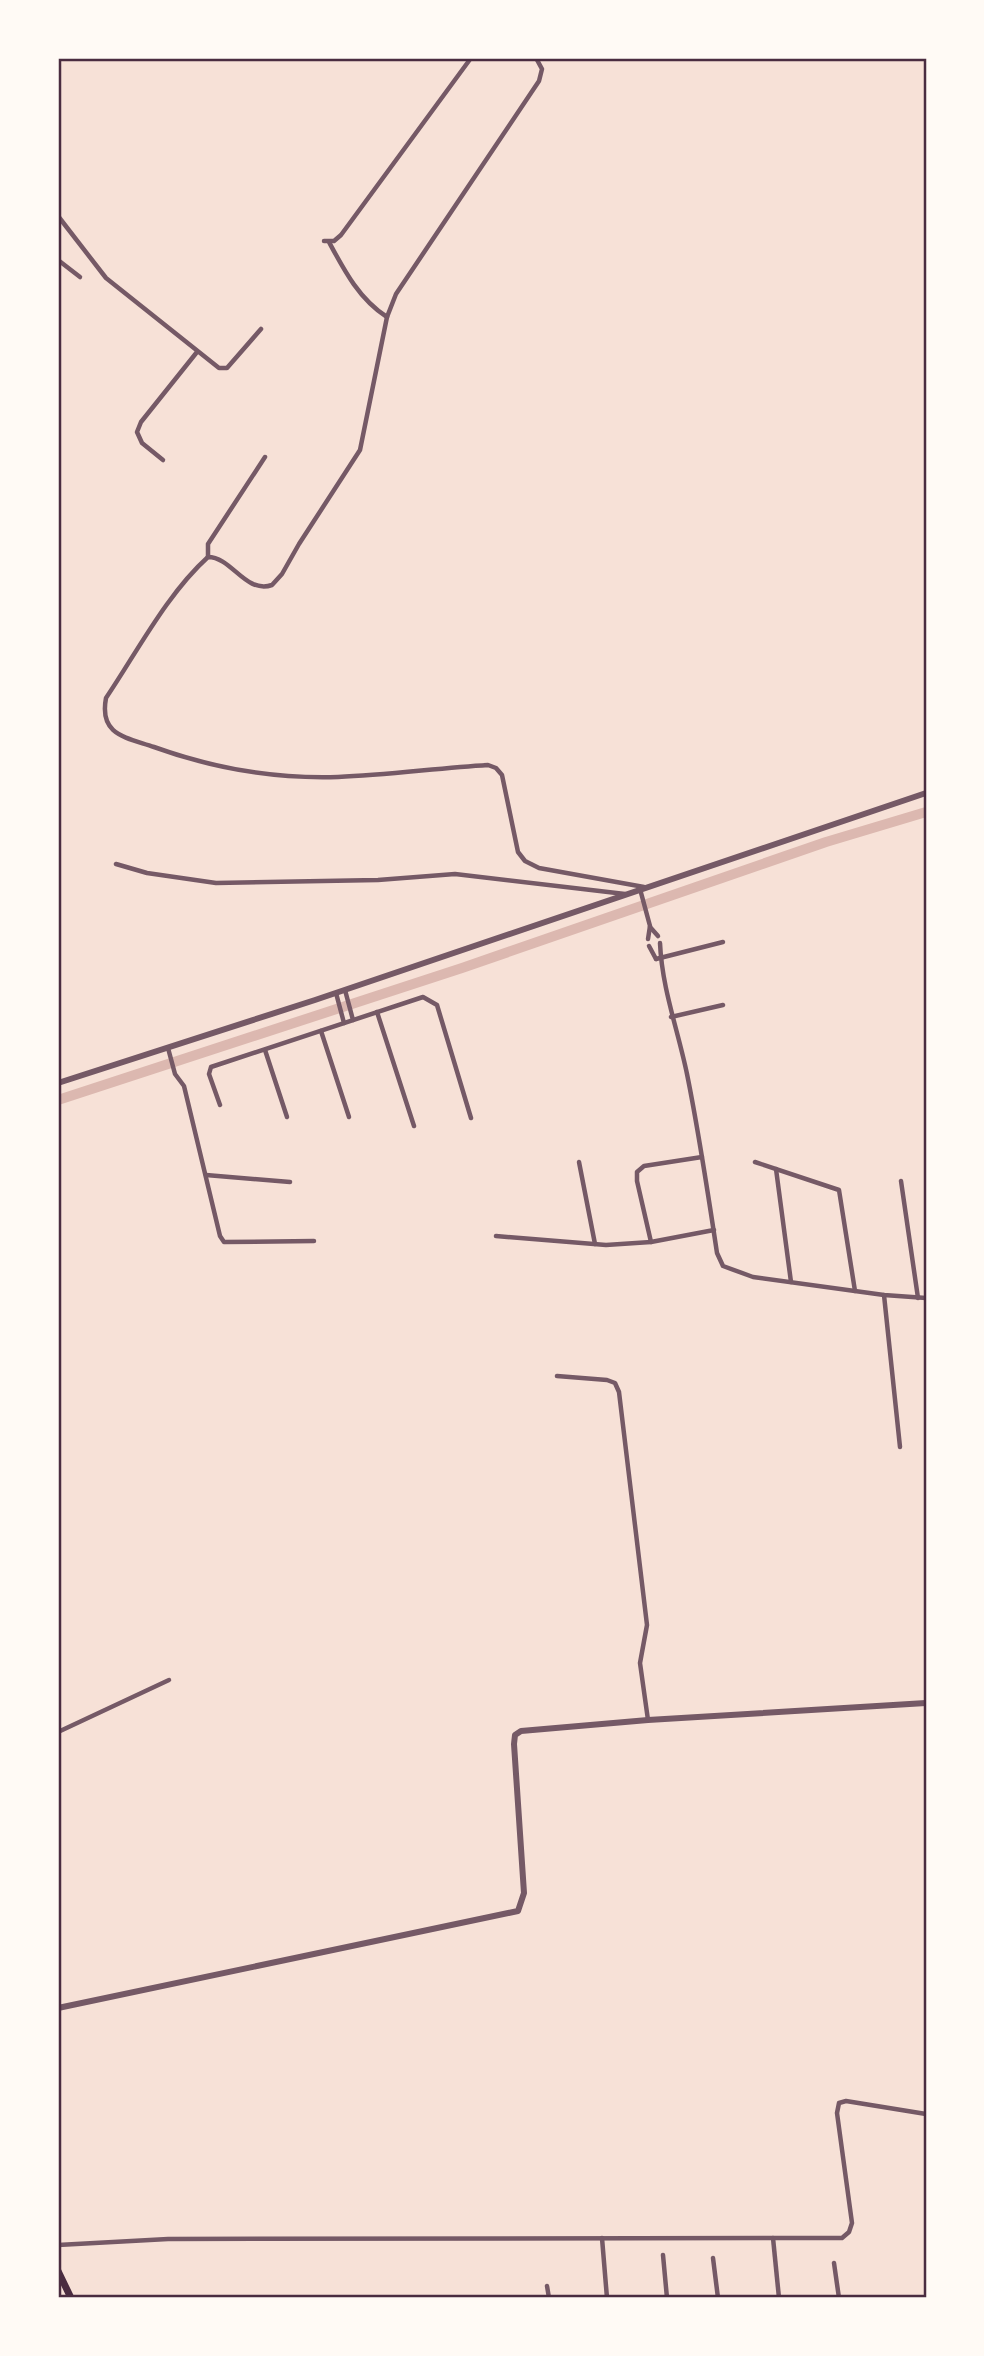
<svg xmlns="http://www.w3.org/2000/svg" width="984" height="2356" font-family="'DM Sans',sans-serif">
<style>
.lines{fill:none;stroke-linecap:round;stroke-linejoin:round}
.canal{stroke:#dcb8b0;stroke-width:10}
.minor{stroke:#755966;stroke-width:4.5}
.tertiary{stroke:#755966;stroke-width:6}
.primary{stroke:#4a2c40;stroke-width:7}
.neatline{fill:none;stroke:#4a2c40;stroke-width:2.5}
</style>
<rect width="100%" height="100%" fill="#f7e1d7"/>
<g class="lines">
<polyline class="canal" points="58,1100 462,968 826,842 926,812"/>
<g class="minor">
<path d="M536,58l6,11 -3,12 -143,213 -9,23 -27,133 -61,94 -17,30 -10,11c-27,9 -40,-28 -64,-28 -41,37 -71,95 -102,141 -7,37 19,39 48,49 58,21 122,32 184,30 50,-2 100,-9 150,-12l8,3 6,7 16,77 7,9 14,7 105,19"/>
<polyline points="58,216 106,278 219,368 227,368 261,329"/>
<polyline points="324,241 334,241 341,235 471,58"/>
<path d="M329,242c15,28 30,57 58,75"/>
<polyline points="58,260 80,277"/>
<polyline points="163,460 142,443 137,432 141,422 197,352"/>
<polyline points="208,557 208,544 265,457"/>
<polyline points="116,864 147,873 216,883 378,880 455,874 625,894"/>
<polyline points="640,889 650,926 648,939"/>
<polyline points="650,927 658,936"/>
<path d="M660,943c2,46 18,87 27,131 12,59 21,119 30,179l6,13 30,11 131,18 42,3"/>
<polyline points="649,946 656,959"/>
<polyline points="656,959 723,942"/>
<polyline points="345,990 353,1020"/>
<polyline points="336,993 344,1023"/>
<polyline points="377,1012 414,1126"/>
<polyline points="671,1017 723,1005"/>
<polyline points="321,1031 349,1117"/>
<polyline points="168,1048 175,1074 184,1086 220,1236 224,1242 314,1241"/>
<polyline points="265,1050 287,1117"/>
<polyline points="220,1105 209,1074 211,1067 423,997 437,1005 471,1118"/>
<polyline points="579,1162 595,1244"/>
<polyline points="755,1162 839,1190 855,1291"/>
<polyline points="776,1169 791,1282"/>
<polyline points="206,1175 290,1182"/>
<polyline points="901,1181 918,1298"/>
<polyline points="496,1236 606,1245 651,1242 714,1230"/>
<polyline points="651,1242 637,1181 637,1172 644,1166 702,1157"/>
<polyline points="884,1295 900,1447"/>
<polyline points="557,1376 607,1380 615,1383 619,1392 647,1625 640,1663 648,1720"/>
<polyline points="58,1732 169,1680"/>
<polyline points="602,2238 607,2298"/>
<polyline points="773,2238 779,2298"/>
<polyline points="58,2245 168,2239 842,2238 849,2232 852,2223 837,2113 839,2103 846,2101 926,2114"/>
<polyline points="663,2255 667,2298"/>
<polyline points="713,2258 718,2298"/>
<polyline points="834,2263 839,2298"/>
<polyline points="547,2286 549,2298"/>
</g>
<g class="tertiary">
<polyline points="58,1083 315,1000 926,793"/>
<polyline points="58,2008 518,1911 524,1893 514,1744 515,1735 521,1731 648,1720 926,1703"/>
</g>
<polyline class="primary" points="58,2271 71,2298"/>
</g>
<rect width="984" height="2356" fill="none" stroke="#fffaf5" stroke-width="119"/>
<rect x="60" y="60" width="865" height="2236" class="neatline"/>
</svg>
